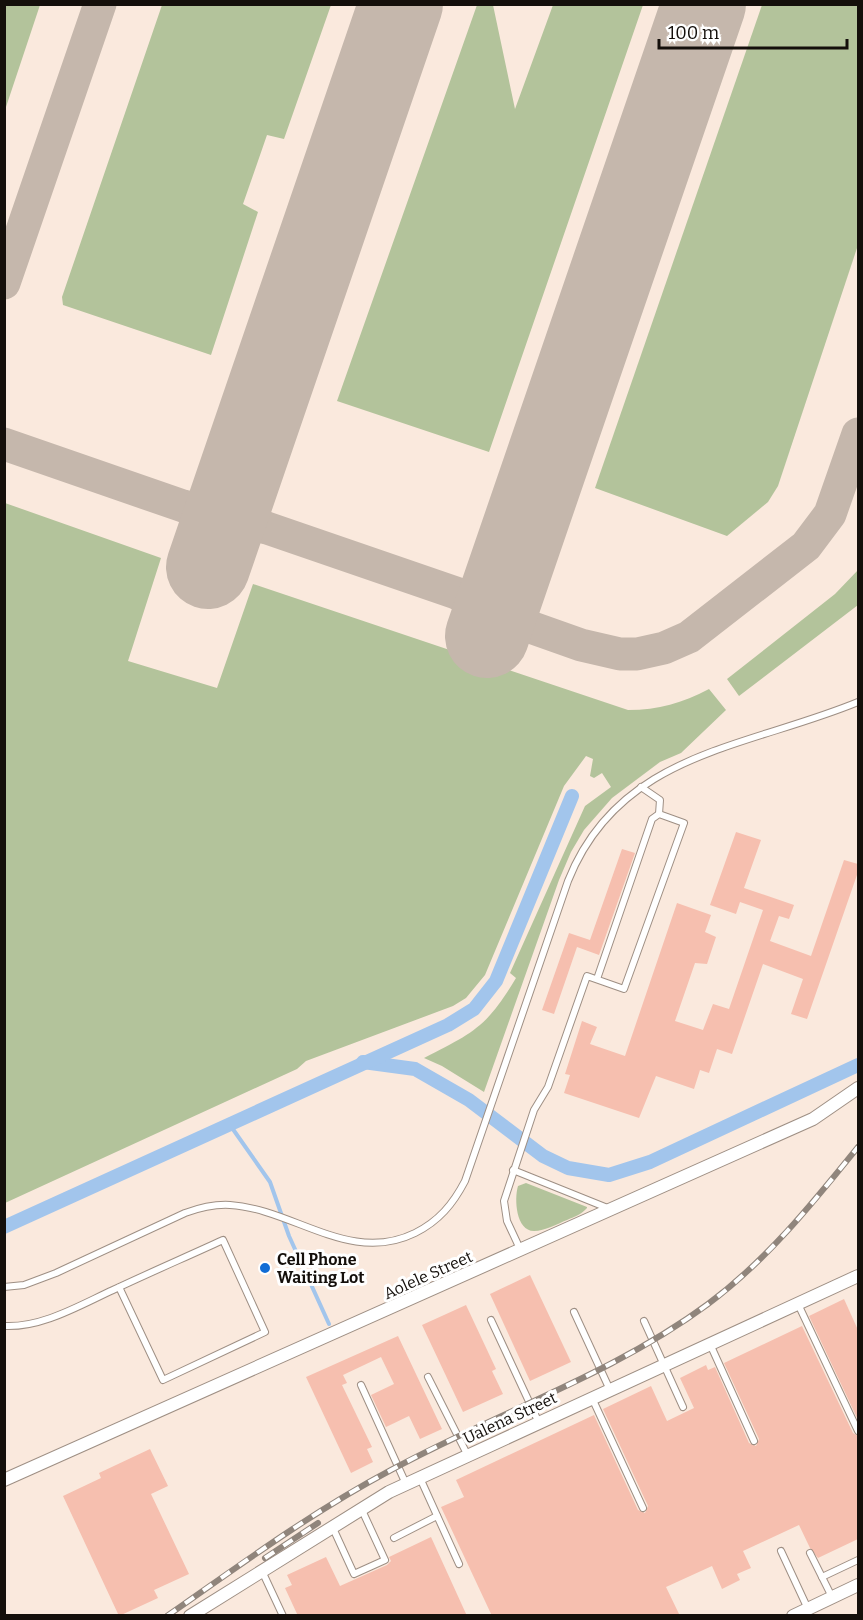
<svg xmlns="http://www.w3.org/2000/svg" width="863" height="1620" font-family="Bitter,serif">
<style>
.green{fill:#b3c39b}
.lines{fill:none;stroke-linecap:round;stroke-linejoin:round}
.stream{stroke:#a2c5ec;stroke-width:4}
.canal{stroke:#a2c5ec;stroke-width:14}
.taxiway{stroke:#c5b7ac;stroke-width:33}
.runway{stroke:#c5b7ac;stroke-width:84}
.building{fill:#f6bfaf}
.lane-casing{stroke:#9e8f84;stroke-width:8}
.street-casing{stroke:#9e8f84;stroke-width:14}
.lane{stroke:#fff;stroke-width:6}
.street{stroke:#fff;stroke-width:12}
.rail-casing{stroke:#90857c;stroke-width:6}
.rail{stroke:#fff;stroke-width:4;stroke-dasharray:11;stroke-linecap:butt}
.poi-dot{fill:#116cd5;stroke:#fff;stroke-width:2}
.labels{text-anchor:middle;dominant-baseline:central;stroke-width:6;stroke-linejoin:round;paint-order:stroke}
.poi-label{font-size:16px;font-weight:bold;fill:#140f0b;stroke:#fff;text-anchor:start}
.street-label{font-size:16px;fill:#140f0b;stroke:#fff}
</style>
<rect width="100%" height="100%" fill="#fae9dd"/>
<g class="green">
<polygon points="5,4 40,5 5,110 4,5"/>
<polygon points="162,5 331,5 284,139 267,135 243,204 258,212 211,355 63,305 62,297"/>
<polygon points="477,5 493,5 515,109 553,5 643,5 489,452 337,401"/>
<polygon points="762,5 858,5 858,245 778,486 768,502 727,536 595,488"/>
<path d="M5,503l156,55 -33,103 89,27 36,-104 375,126c31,0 54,-7 81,-21l17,21 -45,43 -21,9 -48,36 -28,32 -13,22 -12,28 -75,212 -42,-26 -18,-8c49,-25 63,-31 92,-80l-6,-5 75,-167 26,-19 -9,-14 -8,5 -4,-2 3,-17 -7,-3 -22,30 -79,189 -19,23 -13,8 -147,55 -9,8 -292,134z"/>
<polygon points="858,570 858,605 739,696 727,679 835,594"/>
<path d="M526,1183l61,24v1c-5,6 -13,9 -20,12 -10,4 -22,11 -33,11 -18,0 -20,-32 -16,-45z"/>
</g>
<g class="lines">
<polyline class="stream" points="230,1125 270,1182 289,1236 329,1324"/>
<g class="canal">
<polyline points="363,1062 415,1069 469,1100 543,1156 568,1168 609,1175 650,1162 858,1065"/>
<polyline points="4,1227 448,1025 474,1009 496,981 572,796"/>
</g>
<g class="taxiway">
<polyline points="4,283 100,4"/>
<polyline points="4,444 183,506 267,528 456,593 533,628 581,645 620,654 637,654 664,648 689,637 806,546 830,514 858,434"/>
</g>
<g class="runway">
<polyline points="208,567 401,4"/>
<polyline points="487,636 704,4"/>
</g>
</g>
<g class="building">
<polygon points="736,832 761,840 744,888 794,905 789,919 779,916 770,941 811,956 844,860 858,864 858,872 807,1019 791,1014 803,979 763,964 732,1054 717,1049 709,1073 700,1070 694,1089 656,1076 639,1118 564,1093 570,1075 565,1074 582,1021 597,1027 590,1044 625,1056 677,903 711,915 705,932 716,937 707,964 695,963 675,1021 703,1030 713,1004 729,1009 763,910 740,902 736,914 710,905"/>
<polygon points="622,849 635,853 599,955 577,947 554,1014 542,1010 569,933 590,940"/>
<polygon points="530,1275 571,1362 530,1381 490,1294"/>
<polygon points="844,1299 858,1330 858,1420 809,1316"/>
<polygon points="466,1305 496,1369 492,1371 503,1394 463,1412 422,1325"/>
<polygon points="802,1326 853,1433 858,1436 858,1539 818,1558 810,1548 799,1525 743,1551 751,1568 737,1574 740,1580 722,1589 712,1566 666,1587 680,1616 492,1616 441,1507 464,1497 456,1480 594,1415 638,1510 645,1513 648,1506 603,1409 651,1386 667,1421 694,1408 680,1378 706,1365 708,1370 715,1367 749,1443 756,1446 759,1439 724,1363"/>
<polygon points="398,1336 442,1429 420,1439 409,1416 386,1427 371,1395 394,1384 381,1357 343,1375 347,1383 342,1385 372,1447 367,1449 373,1462 351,1473 306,1377"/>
<polygon points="150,1449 168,1486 151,1494 189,1574 154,1590 158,1598 119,1616 63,1496 101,1478 99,1473"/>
<polygon points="431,1537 467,1616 298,1616 285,1588 292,1585 287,1575 326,1557 340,1586 387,1565 391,1561 389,1557"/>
</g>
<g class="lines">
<g class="lane-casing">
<g id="lane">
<polyline points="641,787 660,800 659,814"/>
<polyline points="513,1170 610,1209"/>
<polyline points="521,1251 507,1221 504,1201 534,1110 548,1087 587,976 624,989 684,823 659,814 652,819 597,979"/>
<path d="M4,1287l20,-2 32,-12 129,-60c14,-5 29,-9 45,-8 64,4 120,60 185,28 24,-12 38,-29 50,-52l103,-300c51,-129 179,-133 290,-179"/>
<polyline points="798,1304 858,1431"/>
<polyline points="574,1312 610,1390"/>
<polyline points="491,1320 539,1423"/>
<polyline points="644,1321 683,1407"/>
<path d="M4,1326c38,2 76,-21 109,-36 36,-17 73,-33 110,-50l42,92 -102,48 -44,-93"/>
<polyline points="710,1344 754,1441"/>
<polyline points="428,1377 468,1456"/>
<polyline points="361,1385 406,1484"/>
<polyline points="592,1398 643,1508"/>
<polyline points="420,1478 459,1564"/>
<polyline points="332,1526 354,1574 385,1560 361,1508"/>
<polyline points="394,1538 437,1516"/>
<polyline points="781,1551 808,1609"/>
<polyline points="810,1553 832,1597"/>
<polyline points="262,1571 283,1616"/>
<polyline points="822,1577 858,1560"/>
</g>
</g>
<g class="street-casing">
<g id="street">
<polyline points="4,1480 813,1119 858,1088"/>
<polyline points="190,1616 389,1492 858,1276"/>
<polyline points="793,1616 858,1585"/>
</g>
</g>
<use href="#lane" class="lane"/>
<use href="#street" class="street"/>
<g class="rail-casing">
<g id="rail">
<polyline points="265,1558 318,1523"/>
<path d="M167,1616c73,-51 145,-104 224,-146 105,-57 221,-95 317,-166 59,-44 104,-100 150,-157"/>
</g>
</g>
<use href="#rail" class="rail"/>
</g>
<circle class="poi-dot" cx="265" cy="1268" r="6"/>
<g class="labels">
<g class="poi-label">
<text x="277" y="1259">Cell Phone<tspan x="277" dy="18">Waiting Lot</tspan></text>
</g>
<g class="street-label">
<text transform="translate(428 1275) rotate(-24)">Aolele Street</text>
<text transform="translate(510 1418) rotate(-25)">Ualena Street</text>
</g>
</g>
<rect width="863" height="1620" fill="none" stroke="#140f0b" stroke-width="12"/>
<path d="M659 39v9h188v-9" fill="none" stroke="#140f0b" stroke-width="3"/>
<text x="668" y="39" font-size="18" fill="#140f0b" stroke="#ffffff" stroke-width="4.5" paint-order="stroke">100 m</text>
</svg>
